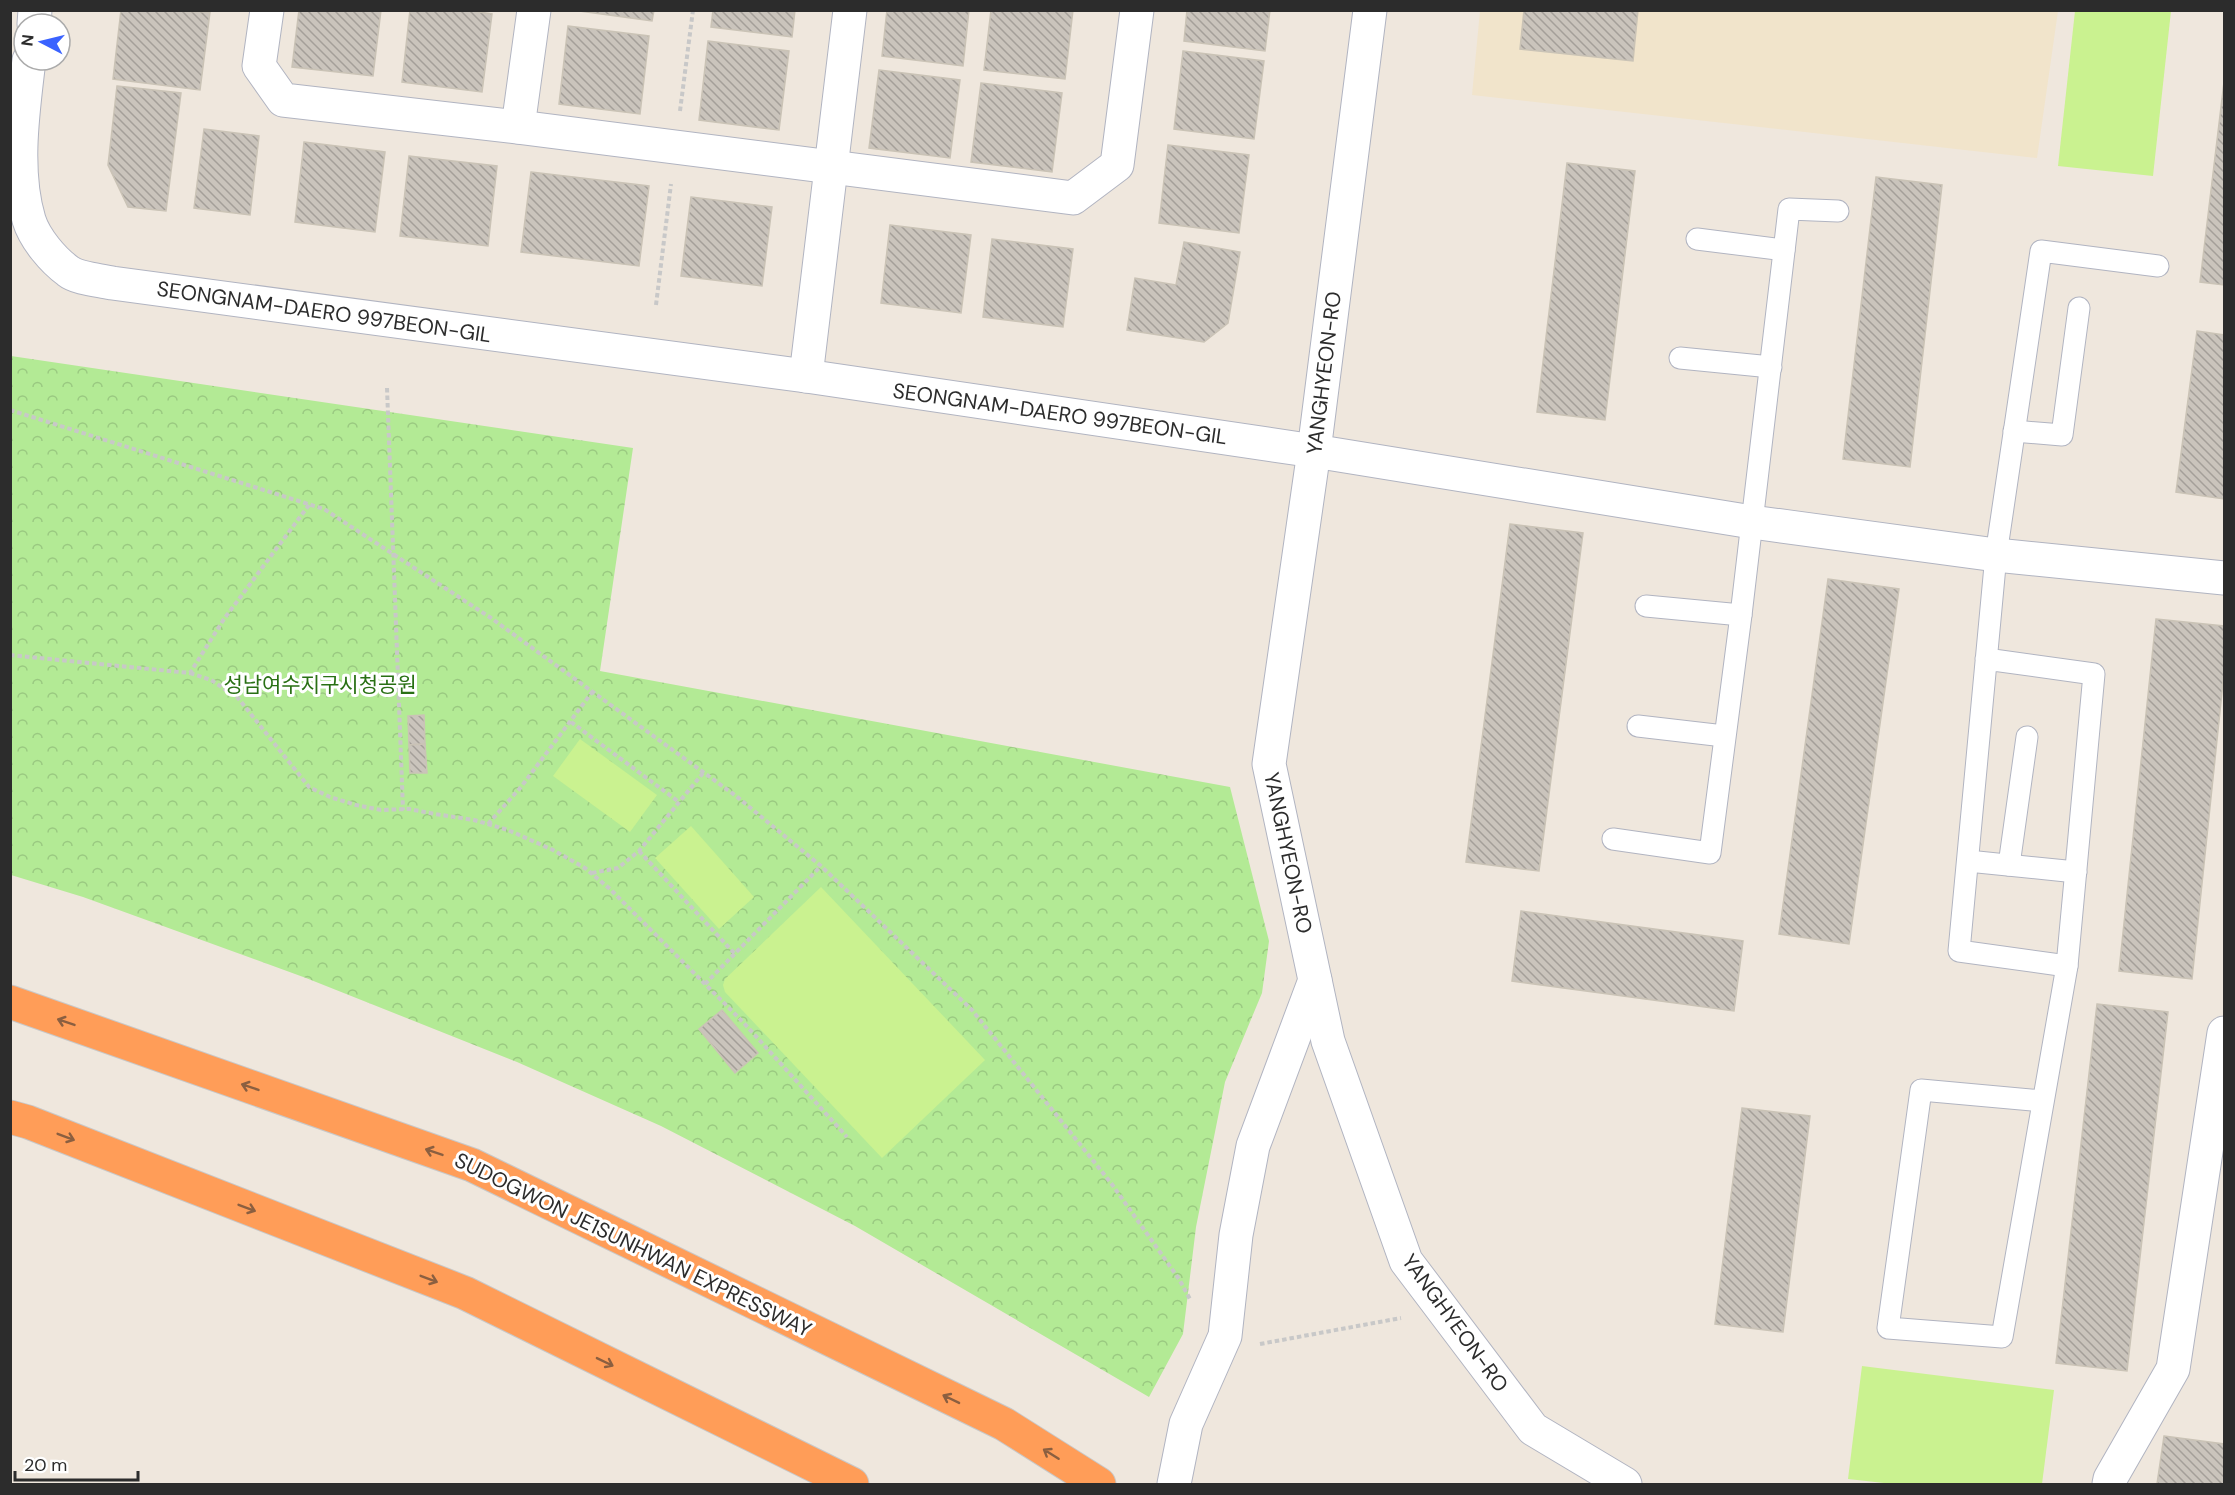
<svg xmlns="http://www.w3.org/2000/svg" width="2235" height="1495" font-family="'DM Sans','Noto Sans KR',sans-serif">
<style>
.education{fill:#f1e4cb}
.park{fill:url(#park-crowns)}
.pitch{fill:#caf290}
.building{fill:url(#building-back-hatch);stroke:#cac3b6;stroke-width:1.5}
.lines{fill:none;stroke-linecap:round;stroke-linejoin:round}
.lane-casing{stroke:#b1b4c1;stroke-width:23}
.street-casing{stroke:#b1b4c1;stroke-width:35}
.secondary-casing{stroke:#b1b4c1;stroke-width:35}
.highway-casing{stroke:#c8c8c8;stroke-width:35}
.path{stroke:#c8c8c8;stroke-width:4;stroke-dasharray:4.5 3;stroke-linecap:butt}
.lane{stroke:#fff;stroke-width:21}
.street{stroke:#fff;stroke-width:33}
.secondary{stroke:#fff;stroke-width:33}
.highway{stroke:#ff9d58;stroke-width:33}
.oneway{stroke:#8b5f40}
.labels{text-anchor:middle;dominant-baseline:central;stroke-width:6;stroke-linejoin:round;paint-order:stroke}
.street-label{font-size:21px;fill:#2c2c2c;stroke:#fff}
.park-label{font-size:21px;fill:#297014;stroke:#fff}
</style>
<defs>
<pattern id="park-crowns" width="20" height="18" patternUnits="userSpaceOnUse" patternTransform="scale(1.5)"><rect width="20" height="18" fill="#b3ea95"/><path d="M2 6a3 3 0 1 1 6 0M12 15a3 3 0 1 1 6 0" fill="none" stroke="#9ac981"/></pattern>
<pattern id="building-back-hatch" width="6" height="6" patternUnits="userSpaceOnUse" patternTransform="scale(1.5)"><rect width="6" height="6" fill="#cac4bc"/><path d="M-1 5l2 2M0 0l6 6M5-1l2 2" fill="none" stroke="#a49f99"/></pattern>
</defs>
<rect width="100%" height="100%" fill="#efe7dd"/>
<polygon class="education" points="1480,11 2058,11 2037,158 1472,95"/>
<polygon class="park" points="11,356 633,448 600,671 1230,787 1269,941 1262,993 1225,1082 1196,1227 1183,1334 1149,1397 855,1226 661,1126 517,1062 306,978 83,897 11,875"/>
<g class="pitch">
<polygon points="2075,11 2171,11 2153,176 2058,166"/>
<polygon points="580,739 657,795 630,832 553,776"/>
<polygon points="691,826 754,897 719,929 655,858"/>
<polygon points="821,887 985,1060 882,1158 725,992 723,985 725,979"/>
<polygon points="1862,1366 2054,1390 2042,1484 1893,1484 1848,1479"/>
</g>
<g class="building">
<polygon points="121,10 210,12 200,90 113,79"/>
<polygon points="299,10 381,10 373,76 292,67"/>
<polygon points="410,10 466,10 492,14 482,92 402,82"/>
<polygon points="572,10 654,10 652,21"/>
<polygon points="713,10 795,10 792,37 711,27"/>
<polygon points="887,10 969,10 963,66 882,56"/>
<polygon points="991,10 1073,10 1065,79 984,70"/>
<polygon points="1187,10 1270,10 1265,51 1184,41"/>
<polygon points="1524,10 1638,10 1633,61 1520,49"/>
<polygon points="568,26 649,36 640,114 559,104"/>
<polygon points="708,41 789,51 779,130 699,120"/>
<polygon points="1183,51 1264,61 1254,139 1174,129"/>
<polygon points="879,70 960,80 950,158 869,148"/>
<polygon points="2224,82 2224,285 2200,282"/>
<polygon points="981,83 1062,93 1052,172 971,162"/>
<polygon points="117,86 181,93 166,211 128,207 108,165"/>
<polygon points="204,129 259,136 250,215 194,208"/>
<polygon points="304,142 385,152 375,232 295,222"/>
<polygon points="1168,145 1249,155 1239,233 1159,223"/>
<polygon points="409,156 497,166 488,246 400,236"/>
<polygon points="1567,163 1635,171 1605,420 1537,412"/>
<polygon points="531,172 649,186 639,266 521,252"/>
<polygon points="1876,177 1942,185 1910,467 1843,459"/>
<polygon points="691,197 772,207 762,286 681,276"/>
<polygon points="890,225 971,235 961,313 881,303"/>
<polygon points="992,239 1073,249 1063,327 983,317"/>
<polygon points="1184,242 1240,252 1228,323 1204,342 1127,330 1135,278 1176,285"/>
<polygon points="2197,331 2224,335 2224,499 2176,492"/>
<polygon points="1510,524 1583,533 1539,871 1466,862"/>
<polygon points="1828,579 1899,589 1849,944 1779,934"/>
<polygon points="2156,619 2224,626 2224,673 2192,979 2119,971"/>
<polygon points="424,715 425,744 409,745 408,716"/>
<polygon points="425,744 427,773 410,773 409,745"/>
<polygon points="1521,911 1743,941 1734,1011 1512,981"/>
<polygon points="2097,1004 2168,1012 2127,1371 2056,1363"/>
<polygon points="722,1010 758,1053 735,1073 699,1029"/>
<polygon points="1742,1108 1810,1116 1783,1332 1715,1324"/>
<polygon points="2164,1436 2224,1444 2224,1484 2157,1484"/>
</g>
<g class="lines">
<g class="lane-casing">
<g id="lane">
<polyline points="1697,239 1784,250"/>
<polyline points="1680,358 1771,367"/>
<polyline points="2014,431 2062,435 2079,308"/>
<polyline points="1646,606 1741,615"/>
<polyline points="1986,659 2094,674 2067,966 1959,951 1996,555 2041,251 2158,266"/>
<polyline points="1638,726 1724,736"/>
<polyline points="1613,839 1710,853 1741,615 1789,209 1838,211"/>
<polyline points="1968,861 2076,872"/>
<polyline points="2009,865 2027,737"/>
<polyline points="2043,1101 1921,1090 1888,1328 2002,1337 2067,966"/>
</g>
</g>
<g class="street-casing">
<g id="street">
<polyline points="267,10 259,66 283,100 518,127 1073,198 1117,165 1137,10"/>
<polyline points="34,24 35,10"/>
<path d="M29,60c-6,51 -15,110 0,160 6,19 24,40 39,51 10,8 32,9 44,12l694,93 508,75 438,71 244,33 228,23"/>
<polyline points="518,127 534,10"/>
<polyline points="806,376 850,10"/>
<polyline points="1174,1484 1186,1424 1225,1336 1236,1235 1253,1146 1315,980"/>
<polyline points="2109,1484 2110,1479 2173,1369 2224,1033"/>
</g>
</g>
<g class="secondary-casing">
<polyline id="secondary" points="1370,10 1314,451 1269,764 1328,1041 1406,1261 1533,1429 1625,1484"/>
</g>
<g class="highway-casing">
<g id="highway">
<polyline points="10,1002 472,1165 1004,1424 1099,1484"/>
<polyline points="10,1117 28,1122 465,1293 852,1484"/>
</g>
</g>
<g class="path">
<polyline points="680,111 693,10"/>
<polyline points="656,305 671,184"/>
<polyline points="387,388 403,810"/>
<polyline points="10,410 324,509 491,618 736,796 821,866 972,1010 1111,1183 1179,1279 1191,1301"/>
<polyline points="10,655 190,673 224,619 309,505"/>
<polyline points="190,673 211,680 238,698 309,787 330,797 356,805 381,810 409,809 435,814 474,820 508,830 553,850 585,868 610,889 743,1022 847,1137"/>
<polyline points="571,722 679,802"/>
<polyline points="488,824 521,787 593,691"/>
<polyline points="639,851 735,954"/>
<polyline points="592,873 618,868 639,851 703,773"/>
<polyline points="705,984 820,867"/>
<polyline points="1260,1344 1401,1318"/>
</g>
<use href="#lane" class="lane"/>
<use href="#street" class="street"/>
<use href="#secondary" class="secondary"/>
<use href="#highway" class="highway"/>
</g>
<defs><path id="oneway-shaft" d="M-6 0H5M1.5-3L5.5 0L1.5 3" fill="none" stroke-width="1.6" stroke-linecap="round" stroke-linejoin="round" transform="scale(1.5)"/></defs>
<g class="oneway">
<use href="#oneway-shaft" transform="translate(66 1022) rotate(-161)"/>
<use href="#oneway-shaft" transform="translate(250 1087) rotate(-161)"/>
<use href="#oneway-shaft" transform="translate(66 1137) rotate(21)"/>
<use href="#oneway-shaft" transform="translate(434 1152) rotate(-161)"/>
<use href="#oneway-shaft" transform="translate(247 1208) rotate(21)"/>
<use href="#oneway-shaft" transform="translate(429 1279) rotate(21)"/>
<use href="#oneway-shaft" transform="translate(605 1362) rotate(26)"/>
<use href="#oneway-shaft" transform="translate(951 1399) rotate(-154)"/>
<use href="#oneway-shaft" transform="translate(1051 1454) rotate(-148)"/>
</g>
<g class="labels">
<g class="street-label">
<text transform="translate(324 312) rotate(8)">SEONGNAM-DAERO 997BEON-GIL</text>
<text transform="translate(1324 373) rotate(-83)">YANGHYEON-RO</text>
<text transform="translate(1060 414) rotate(8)">SEONGNAM-DAERO 997BEON-GIL</text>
<text transform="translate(1288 853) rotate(78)">YANGHYEON-RO</text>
<text transform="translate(633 1245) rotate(26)">SUDOGWON JE1SUNHWAN EXPRESSWAY</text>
<text transform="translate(1455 1323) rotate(54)">YANGHYEON-RO</text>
</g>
<g class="park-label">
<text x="320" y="685">성남여수지구시청공원</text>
</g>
</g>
<rect width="2235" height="1495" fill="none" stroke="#2c2c2c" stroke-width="24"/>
<g transform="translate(42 42) rotate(277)"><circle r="28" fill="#ffffff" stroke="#ababab" stroke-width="1.5"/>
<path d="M0-4.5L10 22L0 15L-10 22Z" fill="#3a62ff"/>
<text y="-9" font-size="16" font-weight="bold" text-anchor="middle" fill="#2c2c2c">N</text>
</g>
<path d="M15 1471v9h123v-9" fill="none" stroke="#2c2c2c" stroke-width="3"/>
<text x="24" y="1471" font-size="18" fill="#2c2c2c" stroke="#ffffff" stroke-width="4.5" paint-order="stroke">20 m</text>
</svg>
